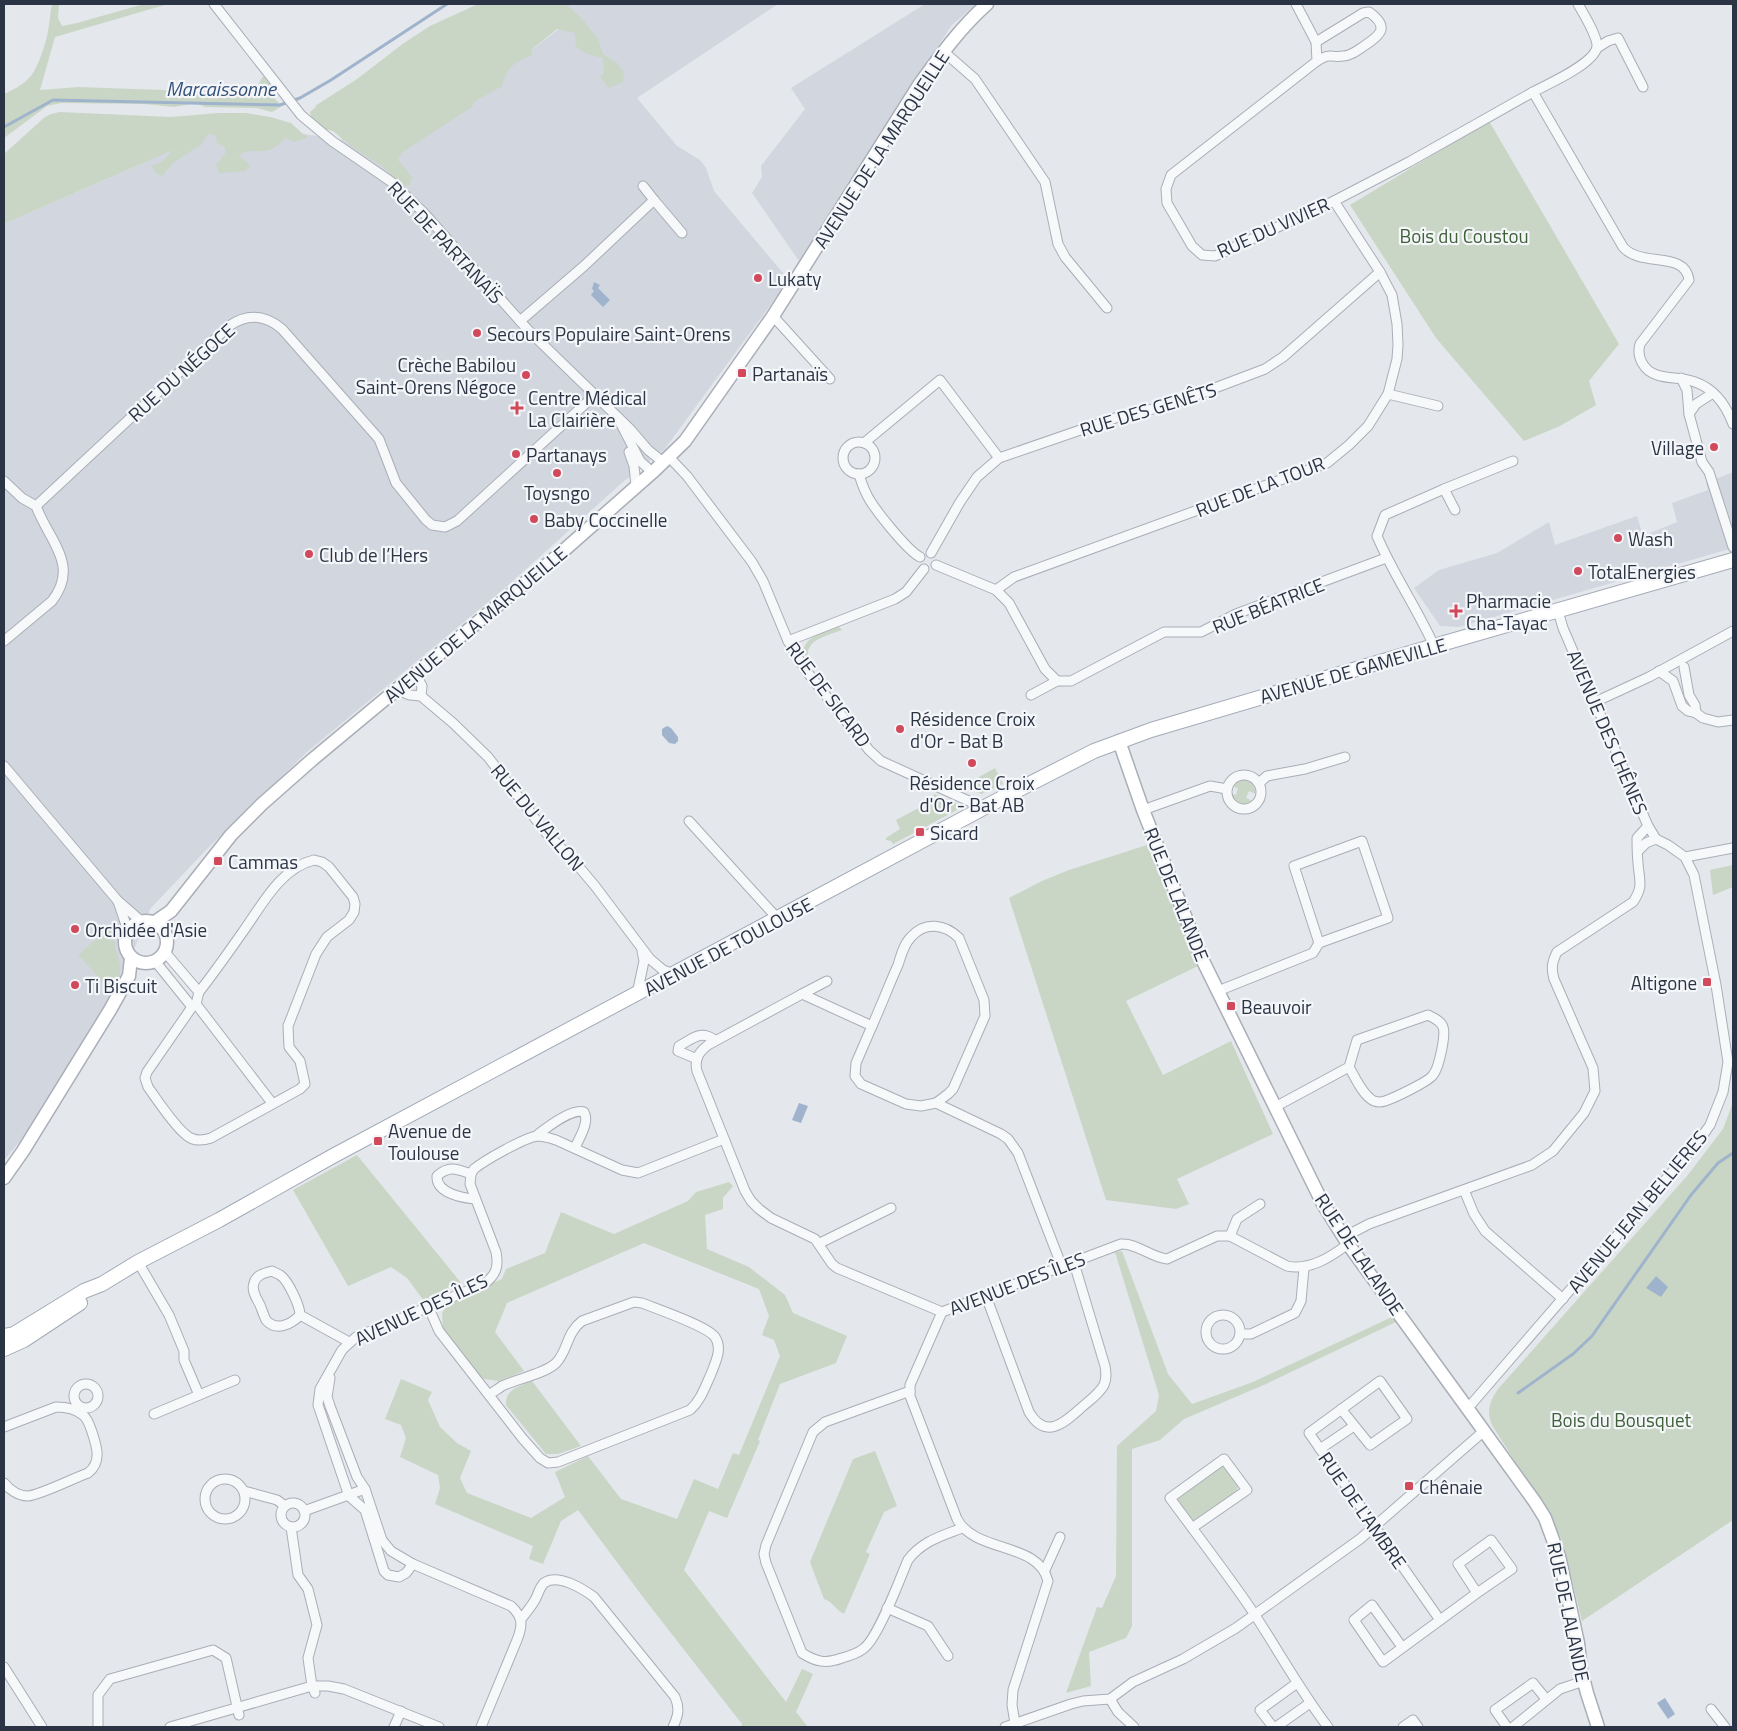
<svg xmlns="http://www.w3.org/2000/svg" width="1737" height="1731" font-family="'Titillium Web',sans-serif">
<style>
.built{fill:#d2d6de}
.green{fill:#c9d6c5}
.water{fill:#9fb4cc}
.lines{fill:none;stroke-linecap:round;stroke-linejoin:round}
.stream{stroke:#9fb4cc;stroke-width:3}
.street-casing{stroke:#a9aeb7;stroke-width:11}
.secondary-casing{stroke:#a9aeb7;stroke-width:15}
.primary-casing{stroke:#a3abb8;stroke-width:16}
.street{stroke:#f7f8fa;stroke-width:9}
.secondary{stroke:#fff;stroke-width:12}
.primary{stroke:#fff;stroke-width:14}
.poi-dot{fill:#d1495b;stroke:#f4f6f9;stroke-width:2}
.labels{text-anchor:middle;dominant-baseline:central;stroke-width:4.5;stroke-linejoin:round;paint-order:stroke}
.street-label{font-size:19px;fill:#2b3445;stroke:#f4f6f9}
.park-label{font-size:19px;fill:#3f6138;stroke:#f4f6f9}
.poi-label{font-size:19px;fill:#2b3445;stroke:#f4f6f9;text-anchor:start}
.water-label{font-size:20px;font-style:italic;fill:#34527a;stroke:#f4f6f9}
</style>
<rect width="100%" height="100%" fill="#e4e7ec"/>
<g class="built">
<polygon points="563,4 778,4 637,98 677,146 700,160 706,168 714,191 788,279 777,296 664,450 624,481 505,588 307,752 207,849 150,909 115,998 32,1127 4,1160 4,224 130,169 230,123 403,149 573,18"/>
<polygon points="925,4 976,4 951,26 799,261 752,193 762,177 761,166 805,109 791,88"/>
<polygon points="1733,472 1733,548 1459,627 1440,626 1414,588 1439,570 1497,553 1549,522 1555,545 1637,516 1643,536 1677,522 1672,503 1708,490 1706,483"/>
</g>
<g class="green">
<path d="M52,4h7l-1,14 4,8 15,-3 67,-19h24l-113,33 -15,53 38,-3 170,6 7,-2 8,-15 11,13v9l8,8 -10,6 -15,-4 -52,-1 -9,-4 -22,4 -30,-3 -83,-1 -14,3 -43,32v-44c9,-4 19,-9 26,-17 8,-9 16,-34 18,-46 2,-10 2,-18 4,-27z"/>
<path d="M478,4h88l17,16 15,19 5,15 14,9 7,10 -1,9 -14,6 -9,-11 4,-4 -1,-15 -16,-4 -11,-7 -1,-14 -18,-4 -26,21 1,5c-18,8 -25,11 -30,31l-28,16 -2,5 -71,46 -3,7 14,17 -2,8 -7,1 -20,-19 -33,-21 -5,-6h-2c-8,-8 -11,-12 -23,-10l-8,-11 -2,-7 6,-5 -1,-1 42,-27 47,-36 26,-17z"/>
<path d="M60,112l111,5 47,-4h28l24,4 21,6 12,11 4,2v2l-12,4 -9,-4c-4,3 -9,9 -14,11 -10,5 -24,-2 -33,7l11,9 -4,6 -27,2 -3,-8 9,-11v-7l-8,-4 -1,-7 -7,-3 -8,12 -27,17 -12,14 -6,-3 -4,-7 10,-4 11,-12 -169,74v-70l41,-37 6,-3z"/>
<polygon points="1489,121 1619,344 1589,381 1596,405 1560,426 1524,441 1436,338 1350,205"/>
<path d="M838,626l4,4c-16,6 -40,10 -33,32l-6,-11c4,-16 21,-19 35,-25z"/>
<polygon points="995,768 1003,784 981,794 963,786"/>
<path d="M1240,778c10,0 15,6 16,16l-7,-3 -3,7 7,3c-10,7 -22,5 -24,-8l7,2 2,-7 -8,-2 4,-6z"/>
<polygon points="934,794 957,804 957,810 893,844 891,841 886,840 886,838 900,829 896,820 932,801"/>
<polygon points="1147,845 1198,966 1126,1001 1163,1075 1231,1041 1273,1134 1177,1179 1189,1204 1176,1209 1106,1200 1009,898 1042,881 1069,870"/>
<polygon points="1733,865 1733,887 1713,895 1710,870"/>
<path d="M113,927l2,2c-1,5 -1,11 0,16 3,17 12,29 -4,45l-33,-35 24,-21z"/>
<path d="M1733,1102v418l-151,101 -20,-81 -16,-29 -54,-86c-6,-14 -2,-24 6,-36l189,-213 36,-47z"/>
<polygon points="357,1155 462,1284 424,1301 407,1278 391,1267 348,1286 293,1190"/>
<polygon points="729,1182 733,1186 723,1198 723,1209 705,1215 707,1249 749,1267 785,1295 793,1313 847,1336 836,1363 780,1384 758,1440 760,1441 727,1518 709,1511 684,1570 786,1702 802,1669 813,1674 796,1712 808,1727 741,1727 742,1724 646,1601 578,1510 561,1521 543,1564 529,1559 533,1546 435,1504 440,1488 438,1475 400,1457 406,1438 401,1425 385,1419 401,1379 432,1392 428,1400 440,1427 457,1443 471,1451 460,1478 467,1493 531,1518 565,1497 555,1472 588,1456 621,1499 677,1519 694,1479 718,1489 733,1453 739,1455 780,1356 774,1340 762,1335 769,1316 759,1289 644,1243 507,1303 495,1332 524,1371 499,1381 484,1379 478,1374 443,1329 442,1313 449,1302 502,1279 506,1269 545,1253 561,1212 614,1234 688,1201 696,1192"/>
<polygon points="1122,1251 1168,1374 1192,1404 1253,1382 1392,1317 1396,1322 1266,1384 1184,1419 1160,1440 1132,1449 1132,1626 1126,1638 1089,1652 1091,1686 1066,1693 1097,1607 1102,1608 1116,1576 1117,1446 1156,1411 1159,1395 1115,1252"/>
<path d="M532,1381l49,65 -23,8h-12l-40,-49c-1,-16 14,-19 26,-24z"/>
<path d="M875,1451l22,55 -13,6 -18,40 4,2 -26,60c-8,-4 -11,-12 -20,-15l-14,-37 43,-103z"/>
<polygon points="1223,1465 1238,1486 1237,1491 1193,1521 1177,1500"/>
</g>
<g class="water">
<polygon points="594,282 600,285 598,288 610,300 603,307 591,295 594,291 592,289"/>
<polygon points="667,726 671,728 678,737 678,741 675,744 669,743 662,735 662,729"/>
<polygon points="799,1103 808,1106 801,1123 792,1120"/>
<polygon points="1656,1276 1668,1287 1661,1297 1646,1288"/>
<polygon points="1665,1698 1675,1714 1668,1719 1657,1703"/>
</g>
<g class="lines">
<g class="stream">
<polyline points="4,127 53,100 280,105 300,98 331,80 447,4"/>
<polyline points="1518,1393 1573,1354 1592,1336 1691,1195 1718,1163 1733,1153"/>
</g>
<g class="street-casing">
<g id="street">
<polyline points="214,4 301,115 332,141 393,183 403,193 424,213 529,331 630,429 648,450 663,462"/>
<polyline points="1296,4 1316,42 1317,61 1171,175 1166,189 1167,203 1192,246 1202,255 1215,256 1334,201 1409,162 1533,92"/>
<path d="M1578,4c5,9 20,33 19,43 -3,17 -49,37 -64,45l90,155c18,21 62,3 66,33l-49,64c-4,13 4,27 17,31 11,4 25,2 38,7 20,7 31,23 38,42"/>
<path d="M1316,42l47,-29 6,-1c21,15 12,23 -5,34 -6,4 -13,10 -21,10 -14,2 -11,-4 -26,5"/>
<polyline points="1597,48 1608,41 1618,38 1643,87"/>
<polyline points="943,51 975,79 1045,182 1058,244 1065,257 1107,308"/>
<polyline points="643,186 654,200"/>
<polyline points="773,316 830,379"/>
<polyline points="520,321 584,266 654,200 682,233"/>
<polyline points="1681,378 1687,390 1689,414 1702,462 1709,472 1733,547"/>
<polyline points="1388,394 1438,406"/>
<polyline points="1689,414 1696,404 1713,393"/>
<polyline points="620,422 640,461 652,472"/>
<circle cx="859" cy="458" r="16"/>
<polyline points="864,443 940,380 999,458"/>
<polyline points="629,452 634,466 636,486"/>
<polyline points="669,457 687,476 752,562 763,581 788,641 804,668 869,750 881,761 984,808"/>
<path d="M859,474c2,7 4,13 7,19 6,14 41,57 54,64"/>
<path d="M4,481l18,17 14,8c13,35 44,59 16,95l-48,40"/>
<polyline points="1444,489 1513,461"/>
<path d="M36,506l193,-180c19,-13 36,-11 53,3l97,110 17,44 30,37 6,5 13,2 12,-6 138,-126"/>
<polyline points="931,553 960,502 977,477 999,458 1118,417 1170,405 1265,369 1283,357 1380,272"/>
<polyline points="936,565 996,590 1009,603 1045,669 1057,681"/>
<polyline points="996,590 1014,577 1327,463 1349,445 1368,426 1388,394 1397,359 1398,345 1397,324 1392,295 1380,272 1334,201"/>
<polyline points="788,641 895,599 906,592 924,569"/>
<path d="M1434,646c-17,-38 -41,-72 -57,-110l8,-21 59,-26 11,21"/>
<polyline points="1684,667 1689,695 1695,705 1696,713"/>
<polyline points="1659,671 1673,681 1682,706 1688,711 1696,713 1703,718 1718,722 1733,720"/>
<polyline points="416,675 422,686 421,696 453,723 488,757 547,834 574,861 595,886 650,959 663,970 674,974"/>
<polyline points="397,690 410,695 421,696"/>
<polyline points="1031,695 1057,681 1071,681 1164,632 1201,632 1236,614 1386,558"/>
<polyline points="1595,702 1649,677 1733,631"/>
<polyline points="4,766 118,901 141,921"/>
<circle cx="1244" cy="792" r="17"/>
<polyline points="1259,783 1267,776 1305,769 1345,757"/>
<polyline points="1143,810 1210,786 1227,789"/>
<polyline points="689,821 778,919"/>
<polyline points="1638,851 1646,843 1656,839"/>
<polyline points="1685,857 1733,848"/>
<path d="M314,860l8,2 7,5 24,30 2,7 -1,8 -5,8 -22,17 -11,17 -28,72 1,21 11,14 5,23 -5,5 -89,49c-9,3 -19,3 -26,-4 -12,-10 -27,-33 -37,-47l-3,-9 2,-6 45,-65 4,-3 3,-12c15,-19 29,-39 43,-59 19,-26 38,-65 72,-73z"/>
<polyline points="118,901 128,931"/>
<polyline points="164,951 199,992"/>
<polyline points="155,961 192,1007"/>
<polyline points="1218,991 1313,953 1319,943 1388,918 1362,841 1294,866 1319,943"/>
<polyline points="637,994 644,961 642,951"/>
<polyline points="802,994 827,981"/>
<polyline points="196,1004 272,1103"/>
<polyline points="872,1026 856,1063 855,1076 861,1084 906,1104 921,1106 936,1103 1001,1134 1008,1139 1018,1153 1062,1267"/>
<path d="M697,1059l-19,-8 1,-5c15,-8 21,-16 36,-6"/>
<path d="M936,1103l12,-9 5,-5 32,-73 -1,-16 -25,-62c-14,-14 -34,-17 -48,-1 -7,7 -10,18 -13,28 -9,20 -17,41 -26,61l-70,-32 -94,51c-9,7 -14,14 -11,26l48,120 6,10 8,8 12,9 44,21 17,25 5,4 105,44 179,-68c16,-1 29,13 46,15l50,-23h13l57,30c22,5 44,-9 61,-22"/>
<path d="M1275,1107l74,-40c6,10 14,29 25,34 3,1 8,1 11,0 9,-3 43,-19 48,-26 6,-7 13,-40 10,-48 -2,-6 -9,-9 -15,-12l-71,25 -8,27"/>
<path d="M536,1136c10,-8 36,-28 48,-24 6,10 -5,26 -9,36"/>
<path d="M471,1174c-14,-5 -22,-9 -34,2 -1,17 25,22 38,23"/>
<polyline points="1464,1190 1474,1214 1485,1231 1563,1299"/>
<polyline points="1230,1236 1237,1219 1260,1204"/>
<path d="M1344,1237l25,-13 163,-59 21,-14 31,-38 11,-22 -2,-23 -39,-89c-3,-11 -2,-17 3,-27l76,-50c11,-16 6,-22 5,-39 -1,-9 -1,-17 -1,-25l11,-12"/>
<polyline points="820,1243 891,1208"/>
<polyline points="138,1262 169,1315 184,1351 184,1360 199,1395"/>
<path d="M272,1271c1,1 7,3 8,4 8,5 20,31 20,40 -8,9 -24,17 -34,5 -2,-4 -4,-10 -6,-15 -3,-6 -9,-14 -6,-22 2,-8 10,-10 18,-12z"/>
<path d="M986,1296l43,116c17,29 36,10 53,-5 8,-7 17,-13 22,-22 3,-7 2,-13 1,-19l-31,-103"/>
<path d="M428,1306l11,25 84,108 17,19 8,5 10,-1 132,-52c11,-10 15,-23 21,-36 4,-11 12,-25 4,-37 -8,-11 -58,-28 -73,-34l-8,-1 -52,19c-16,12 -14,30 -26,42 -11,11 -40,16 -54,23 -4,3 -9,6 -13,9"/>
<path d="M942,1312l-32,73v11l47,123c19,35 81,22 91,62l-35,109 -1,15 3,18"/>
<circle cx="1223" cy="1332" r="17"/>
<polyline points="300,1315 349,1342"/>
<polyline points="1240,1334 1251,1334 1295,1313 1301,1301 1304,1268"/>
<path d="M330,1378l-3,19 3,9 27,71 8,12 17,51 9,11 22,13 98,42c12,11 12,19 6,34l-36,87"/>
<circle cx="86" cy="1396" r="12"/>
<path d="M910,1391l-85,31 -12,10 -47,113 -2,9 2,9 36,90c14,9 24,11 40,5 7,-2 16,-5 21,-9 15,-10 37,-71 45,-89 14,-19 34,-24 54,-32"/>
<polyline points="1468,1408 1698,1142 1710,1125 1723,1092 1728,1062 1716,985 1694,875 1685,857 1668,845 1656,839 1648,826 1563,628 1558,611"/>
<polyline points="1341,1409 1370,1445 1407,1419 1380,1381 1309,1433 1440,1620"/>
<polyline points="154,1414 235,1380"/>
<path d="M4,1427l52,-20c8,0 20,2 27,8 5,4 7,11 9,17 5,15 10,30 -4,41 -14,5 -48,22 -60,23 -10,0 -19,-7 -24,-13"/>
<polyline points="1320,1449 1354,1426"/>
<circle cx="225" cy="1499" r="20"/>
<polyline points="244,1491 277,1500 285,1506"/>
<circle cx="293" cy="1515" r="12"/>
<polyline points="304,1511 365,1489"/>
<polyline points="291,1527 298,1575 308,1589 317,1625 308,1658 312,1686 315,1693"/>
<path d="M1192,1528l55,-38 -23,-31 -54,39c27,37 55,73 81,111 26,39 48,80 77,118"/>
<path d="M413,1564l-7,9 -7,4 -11,-2 -4,-4 -19,-61 -16,-14 -31,-91 2,-16 22,-39 14,-13 128,-53c12,-9 15,-17 12,-32l-26,-68 1,-10 3,-5c11,-9 50,-31 63,-33 7,0 13,2 19,4l66,30 16,3 86,-34"/>
<polyline points="1045,1570 1060,1537"/>
<polyline points="887,1608 928,1626 948,1656"/>
<path d="M521,1619c5,-6 10,-12 14,-19 3,-5 4,-12 9,-17 14,-10 39,6 50,14l81,100c5,12 3,19 -2,30"/>
<polyline points="1402,1647 1372,1605 1354,1620 1383,1662 1477,1593 1512,1569 1491,1540 1458,1564 1477,1593"/>
<polyline points="4,1667 42,1727"/>
<polyline points="1110,1699 1118,1712 1134,1727"/>
<polyline points="1711,1709 1725,1727"/>
<polyline points="98,1727 98,1695 110,1679 213,1650 226,1658 239,1715"/>
<polyline points="170,1727 312,1686 328,1686 344,1689 439,1727"/>
<polyline points="394,1727 401,1711"/>
<polyline points="1005,1727 1071,1704 1083,1701 1110,1699 1133,1682 1183,1659 1236,1628 1360,1539 1484,1431"/>
<polyline points="1273,1727 1260,1710 1297,1683"/>
<polyline points="1276,1727 1310,1703"/>
<polyline points="1403,1727 1413,1720 1418,1727"/>
<polyline points="1507,1727 1495,1710 1533,1683 1546,1699"/>
<polyline points="1513,1727 1560,1689 1584,1681"/>
</g>
</g>
<g class="secondary-casing">
<g id="secondary">
<polyline points="1119,741 1143,810 1203,961 1323,1204 1348,1244 1473,1416 1535,1502 1545,1518 1559,1556 1578,1643 1581,1670 1587,1693 1598,1727"/>
<circle cx="146" cy="942" r="21"/>
<path d="M155,922l16,-11 60,-76 31,-31 51,-45 249,-207 93,-82 30,-29 88,-125 146,-231c21,-29 41,-57 68,-81"/>
<polyline points="4,1178 23,1151 110,1010 129,976 131,958"/>
</g>
</g>
<g class="primary-casing">
<g id="primary">
<polyline points="4,1336 14,1334 84,1291 102,1284 138,1262 219,1220 333,1156 1002,798 1094,751 1151,730 1434,646 1733,560"/>
<polyline points="4,1349 24,1340 80,1303"/>
</g>
</g>
<use href="#street" class="street"/>
<use href="#secondary" class="secondary"/>
<use href="#primary" class="primary"/>
</g>
<g class="poi-dot">
<circle cx="758" cy="278" r="5"/>
<circle cx="477" cy="333" r="5"/>
<rect x="737" y="368" width="10" height="10" rx="2.5"/>
<circle cx="526" cy="375" r="5"/>
<path d="M514.5 400.5h5v5h5v5h-5v5h-5v-5h-5v-5h5z"/>
<circle cx="1714" cy="447" r="5"/>
<circle cx="516" cy="454" r="5"/>
<circle cx="557" cy="473" r="5"/>
<circle cx="534" cy="519" r="5"/>
<circle cx="1618" cy="538" r="5"/>
<circle cx="309" cy="554" r="5"/>
<circle cx="1578" cy="571" r="5"/>
<path d="M1453.5 603.5h5v5h5v5h-5v5h-5v-5h-5v-5h5z"/>
<circle cx="900" cy="729" r="5"/>
<circle cx="972" cy="763" r="5"/>
<rect x="915" y="827" width="10" height="10" rx="2.5"/>
<rect x="213" y="856" width="10" height="10" rx="2.5"/>
<circle cx="75" cy="929" r="5"/>
<rect x="1702" y="977" width="10" height="10" rx="2.5"/>
<circle cx="75" cy="985" r="5"/>
<rect x="1226" y="1001" width="10" height="10" rx="2.5"/>
<rect x="373" y="1136" width="10" height="10" rx="2.5"/>
<rect x="1404" y="1481" width="10" height="10" rx="2.5"/>
</g>
<g class="labels">
<g class="street-label">
<text transform="translate(881 149) rotate(-57)">AVENUE DE LA MARQUEILLE</text>
<text transform="translate(1273 227) rotate(-24)">RUE DU VIVIER</text>
<text transform="translate(446 242) rotate(47)">RUE DE PARTANAÏS</text>
<text transform="translate(181 372) rotate(-42)">RUE DU NÉGOCE</text>
<text transform="translate(1148 409) rotate(-17)">RUE DES GENÊTS</text>
<text transform="translate(1260 486) rotate(-21)">RUE DE LA TOUR</text>
<text transform="translate(1268 605) rotate(-22)">RUE BÉATRICE</text>
<text transform="translate(475 624) rotate(-40)">AVENUE DE LA MARQUEILLE</text>
<text transform="translate(1353 670) rotate(-16)">AVENUE DE GAMEVILLE</text>
<text transform="translate(829 694) rotate(53)">RUE DE SICARD</text>
<text transform="translate(1608 732) rotate(67)">AVENUE DES CHÊNES</text>
<text transform="translate(538 817) rotate(50)">RUE DU VALLON</text>
<text transform="translate(1177 894) rotate(68)">RUE DE LALANDE</text>
<text transform="translate(728 946) rotate(-28)">AVENUE DE TOULOUSE</text>
<text transform="translate(1637 1211) rotate(-50)">AVENUE JEAN BELLIERES</text>
<text transform="translate(1360 1254) rotate(56)">RUE DE LALANDE</text>
<text transform="translate(1017 1283) rotate(-21)">AVENUE DES ÎLES</text>
<text transform="translate(421 1309) rotate(-25)">AVENUE DES ÎLES</text>
<text transform="translate(1363 1510) rotate(55)">RUE DE L'AMBRE</text>
<text transform="translate(1569 1612) rotate(78)">RUE DE LALANDE</text>
</g>
<g class="park-label">
<text x="1464" y="235">Bois du Coustou</text>
<text x="1621" y="1419">Bois du Bousquet</text>
</g>
<g class="poi-label">
<text x="768" y="278">Lukaty</text>
<text x="487" y="333">Secours Populaire Saint-Orens</text>
<text x="516" y="364" text-anchor="end">Crèche Babilou<tspan x="516" dy="22">Saint-Orens Négoce</tspan></text>
<text x="752" y="373">Partanaïs</text>
<text x="528" y="397">Centre Médical<tspan x="528" dy="22">La Clairière</tspan></text>
<text x="1704" y="447" text-anchor="end">Village</text>
<text x="526" y="454">Partanays</text>
<text x="557" y="492" text-anchor="middle">Toysngo</text>
<text x="544" y="519">Baby Coccinelle</text>
<text x="1628" y="538">Wash</text>
<text x="319" y="554">Club de l’Hers</text>
<text x="1588" y="571">TotalEnergies</text>
<text x="1466" y="600">Pharmacie<tspan x="1466" dy="22">Cha-Tayac</tspan></text>
<text x="910" y="718">Résidence Croix<tspan x="910" dy="22">d'Or - Bat B</tspan></text>
<text x="972" y="782" text-anchor="middle">Résidence Croix<tspan x="972" dy="22">d'Or - Bat AB</tspan></text>
<text x="930" y="832">Sicard</text>
<text x="228" y="861">Cammas</text>
<text x="85" y="929">Orchidée d'Asie</text>
<text x="1697" y="982" text-anchor="end">Altigone</text>
<text x="85" y="985">Ti Biscuit</text>
<text x="1241" y="1006">Beauvoir</text>
<text x="388" y="1130">Avenue de<tspan x="388" dy="22">Toulouse</tspan></text>
<text x="1419" y="1486">Chênaie</text>
</g>
<g class="water-label">
<text x="221" y="88">Marcaissonne</text>
</g>
</g>
<rect width="1737" height="1731" fill="none" stroke="#2b3445" stroke-width="10"/>
</svg>
